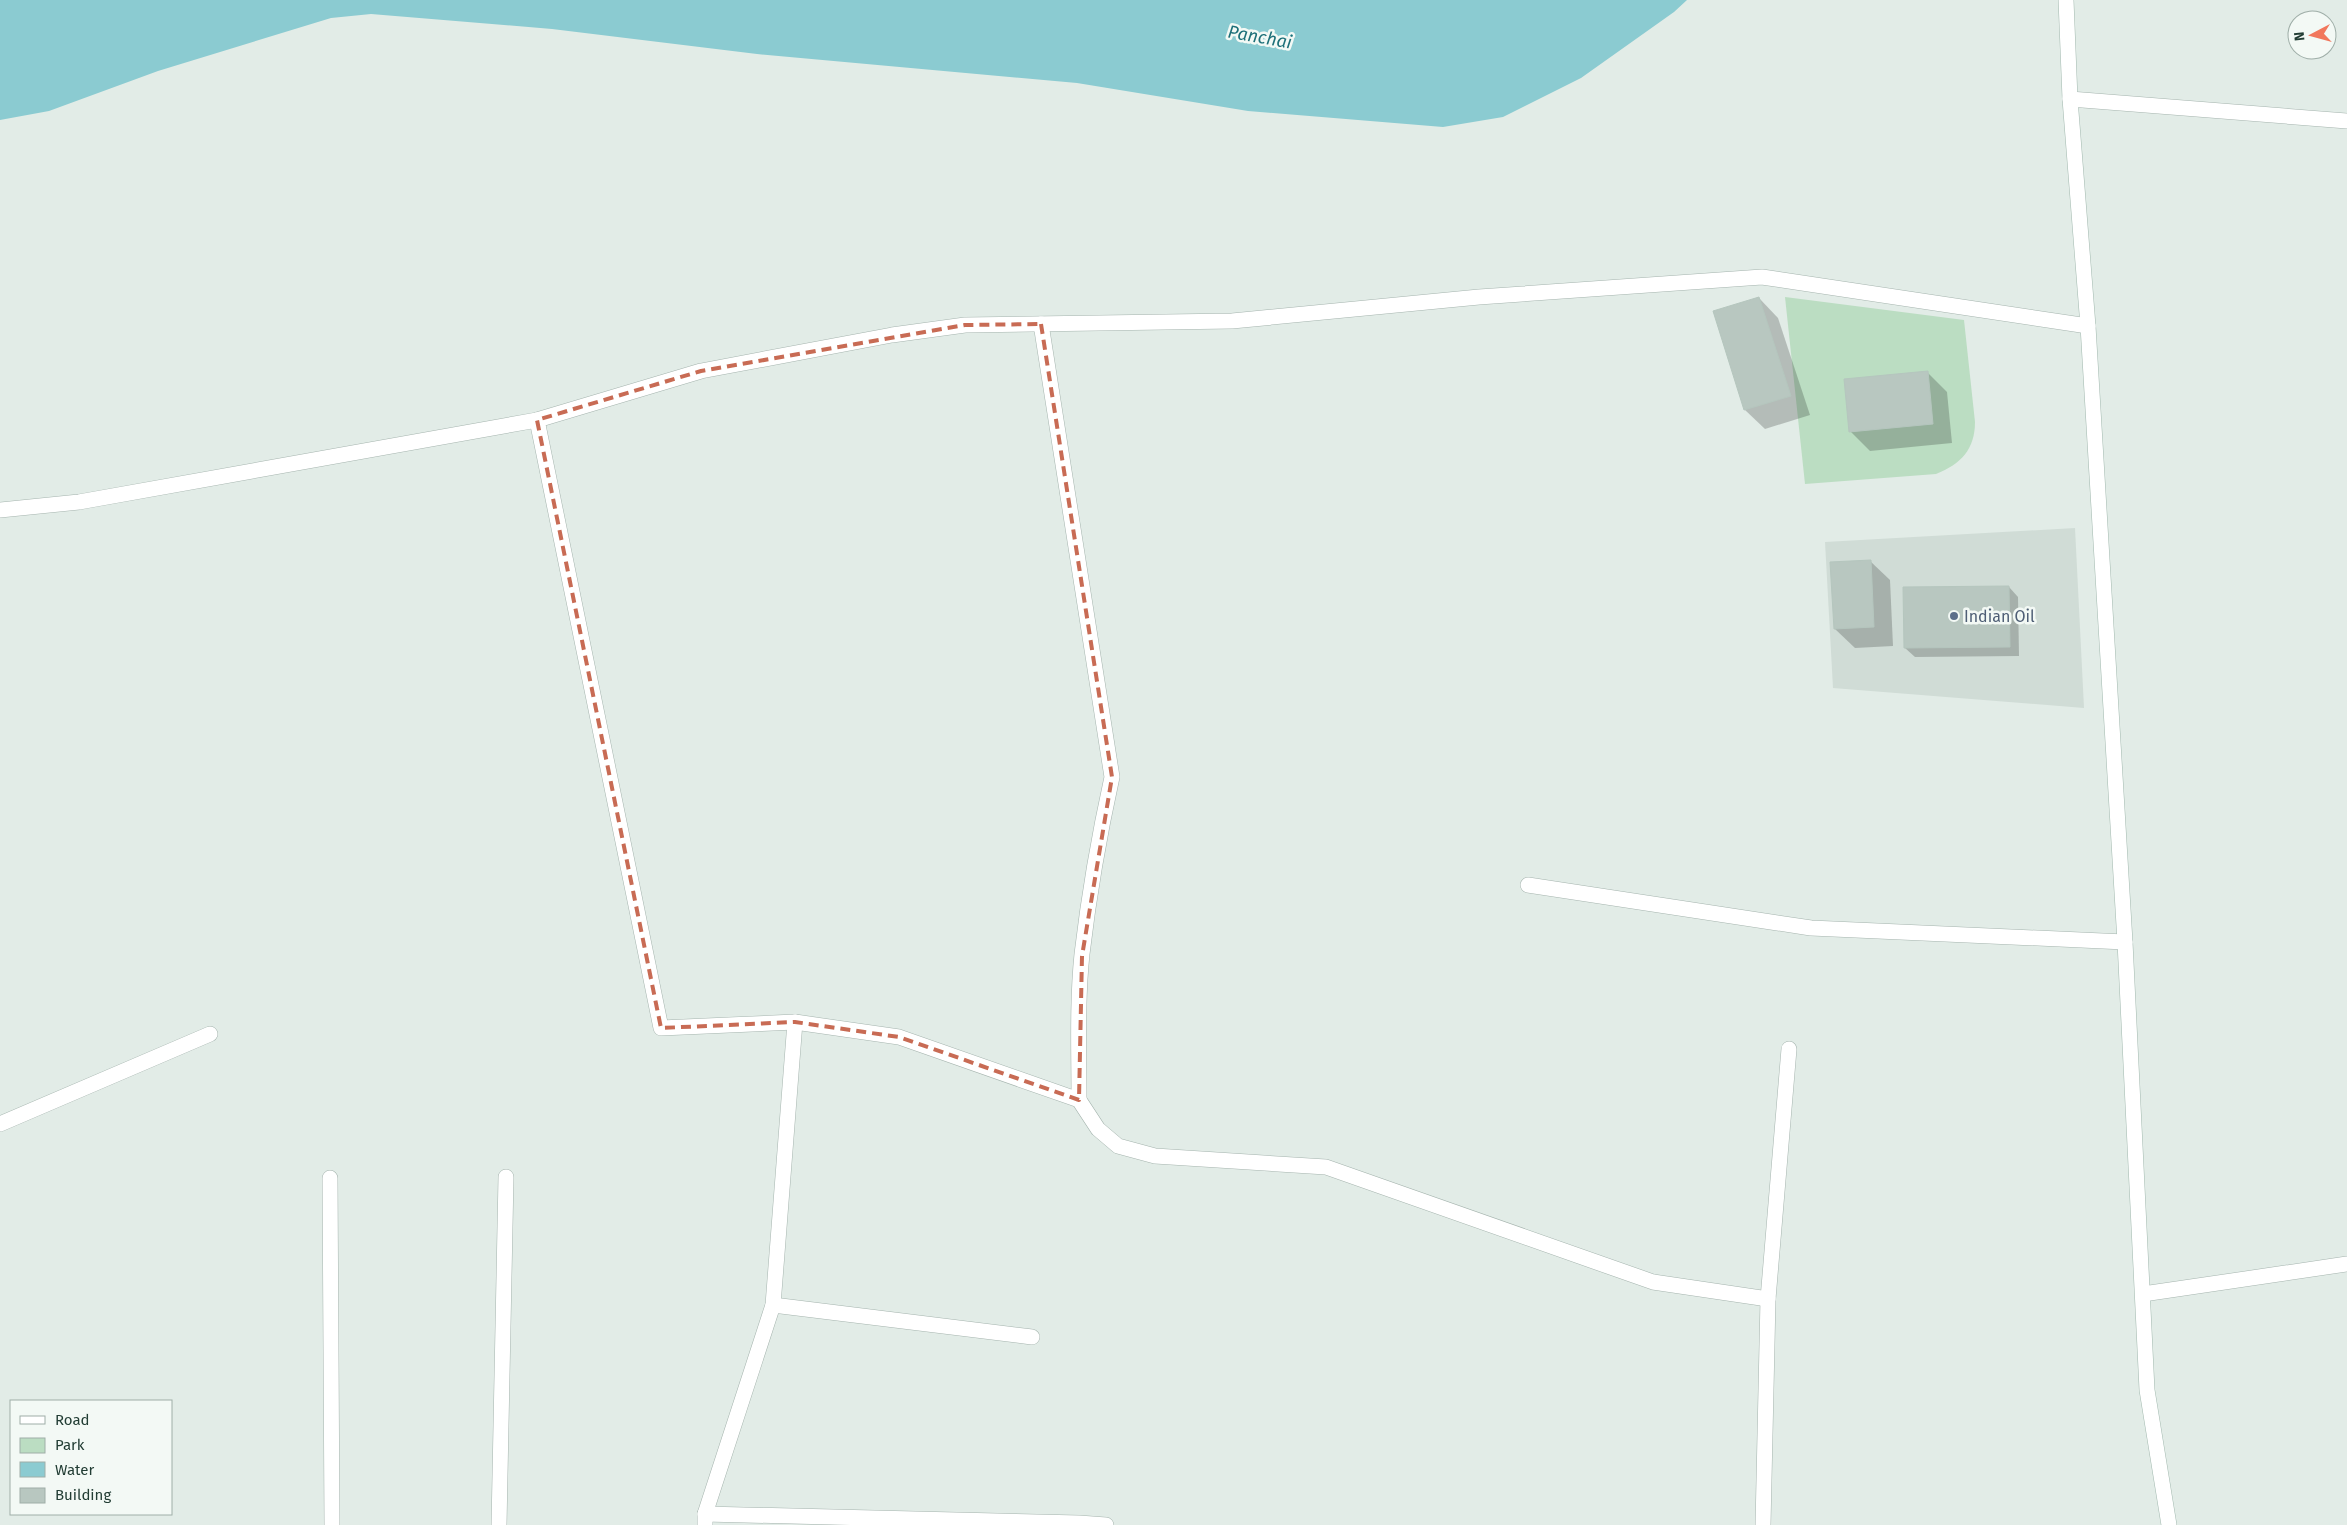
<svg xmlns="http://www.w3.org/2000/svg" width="2347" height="1525" font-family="'Fira Sans',sans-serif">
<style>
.built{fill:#d0dcd6}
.green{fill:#bbddc2}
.water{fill:#8bcbd1}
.shadow{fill:#0003}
.building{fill:#b8c7c0;stroke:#b5c6be}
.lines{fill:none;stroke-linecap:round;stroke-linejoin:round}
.street-casing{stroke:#a5b4ae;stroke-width:16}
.secondary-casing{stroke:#a1b8ae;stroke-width:16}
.street{stroke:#fff;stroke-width:15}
.secondary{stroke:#fff;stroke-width:15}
.marked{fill:none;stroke:#c86b54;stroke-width:4;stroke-dasharray:10 6;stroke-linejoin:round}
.service-dot{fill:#5c6f8a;stroke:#f3f9f5;stroke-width:2}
.labels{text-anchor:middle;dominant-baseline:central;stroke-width:5;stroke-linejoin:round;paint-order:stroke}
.service-label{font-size:16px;fill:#4e5e75;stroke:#f3f9f5;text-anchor:start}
.water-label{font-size:18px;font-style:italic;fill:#1d7079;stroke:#f3f9f5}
</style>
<rect width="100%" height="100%" fill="#e2ece7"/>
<polygon class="built" points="2075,528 2084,708 1833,688 1825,542"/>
<path class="green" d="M1785,297l179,23 11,102c0,27 -14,42 -39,52l-131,10z"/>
<polygon class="water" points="0,0 1687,0 1674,12 1581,78 1503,117 1443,127 1248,111 1077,83 757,54 552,29 371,14 331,18 158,71 49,111 0,120"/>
<g class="shadow">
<polygon points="1759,298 1778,318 1810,415 1765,429 1745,410"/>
<polygon points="1927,372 1947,392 1952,443 1870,451 1851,432"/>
<polygon points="1870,561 1890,580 1893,646 1855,648 1835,629"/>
<polygon points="2009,587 2018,597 2019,656 1915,657 1905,648"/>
</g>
<g class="building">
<polygon points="1759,297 1791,396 1744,410 1713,311"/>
<polygon points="1928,371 1933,424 1849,432 1844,379"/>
<polygon points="1871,560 1874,627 1834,629 1830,562"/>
<polygon points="2009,586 2010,647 1904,648 1903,587"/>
</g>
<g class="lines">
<g class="street-casing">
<g id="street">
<polyline points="2070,99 2347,121"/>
<path d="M1041,324l71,453c-13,59 -23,117 -30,177 -5,48 -3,97 -3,146"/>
<polyline points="537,420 661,1028 795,1022 899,1037 1079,1100 1098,1129 1118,1146 1155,1156 1326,1167 1653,1282 1768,1299"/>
<polyline points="0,510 79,502 537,420 701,371 892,335 965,325 1232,321 1479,297 1762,277 2088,326"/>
<polyline points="1528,885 1811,928 2125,942"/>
<polyline points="0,1124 210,1034"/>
<polyline points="330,1178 332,1525"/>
<polyline points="2143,1294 2347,1264"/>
<polyline points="773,1305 1032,1337"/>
<polyline points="705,1514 1079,1523 1106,1525"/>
<polyline points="499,1525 506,1177"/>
<polyline points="705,1525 705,1514 773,1305 795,1022"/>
<polyline points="1763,1525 1768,1299 1789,1049"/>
</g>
</g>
<g class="secondary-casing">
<polyline id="secondary" points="2066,0 2070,99 2088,326 2125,942 2147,1390 2169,1525"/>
</g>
<use href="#street" class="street"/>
<use href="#secondary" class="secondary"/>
</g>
<path class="marked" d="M1041,324l71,453 -30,179 -3,144 -180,-63 -104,-15 -134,6 -124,-608 164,-49 264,-46z"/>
<circle class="service-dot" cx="1954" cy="616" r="5"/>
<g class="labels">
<g class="service-label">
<text x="1964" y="616">Indian Oil</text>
</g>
<g class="water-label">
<text transform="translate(1260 37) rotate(10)">Panchai</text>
</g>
</g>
<rect x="10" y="1400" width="162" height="115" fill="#f3f9f5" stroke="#9faea8"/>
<rect x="20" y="1416" width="25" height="8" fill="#ffffff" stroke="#9faea8"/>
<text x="55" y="1425" font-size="15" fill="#223d34">Road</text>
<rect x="20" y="1438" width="25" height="15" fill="#bbddc2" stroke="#9faea8"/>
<text x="55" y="1450" font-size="15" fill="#223d34">Park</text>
<rect x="20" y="1462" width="25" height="15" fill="#8bcbd1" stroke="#9faea8"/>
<text x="55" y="1475" font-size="15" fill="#223d34">Water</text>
<rect x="20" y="1488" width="25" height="15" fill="#b8c7c0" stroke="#9faea8"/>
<text x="55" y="1500" font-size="15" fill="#223d34">Building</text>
<g transform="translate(2312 35) rotate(264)"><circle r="24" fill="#f3f9f5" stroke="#9faea8"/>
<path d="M0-4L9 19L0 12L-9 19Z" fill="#f1775c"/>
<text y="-8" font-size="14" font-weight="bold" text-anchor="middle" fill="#223d34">N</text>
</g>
</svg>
